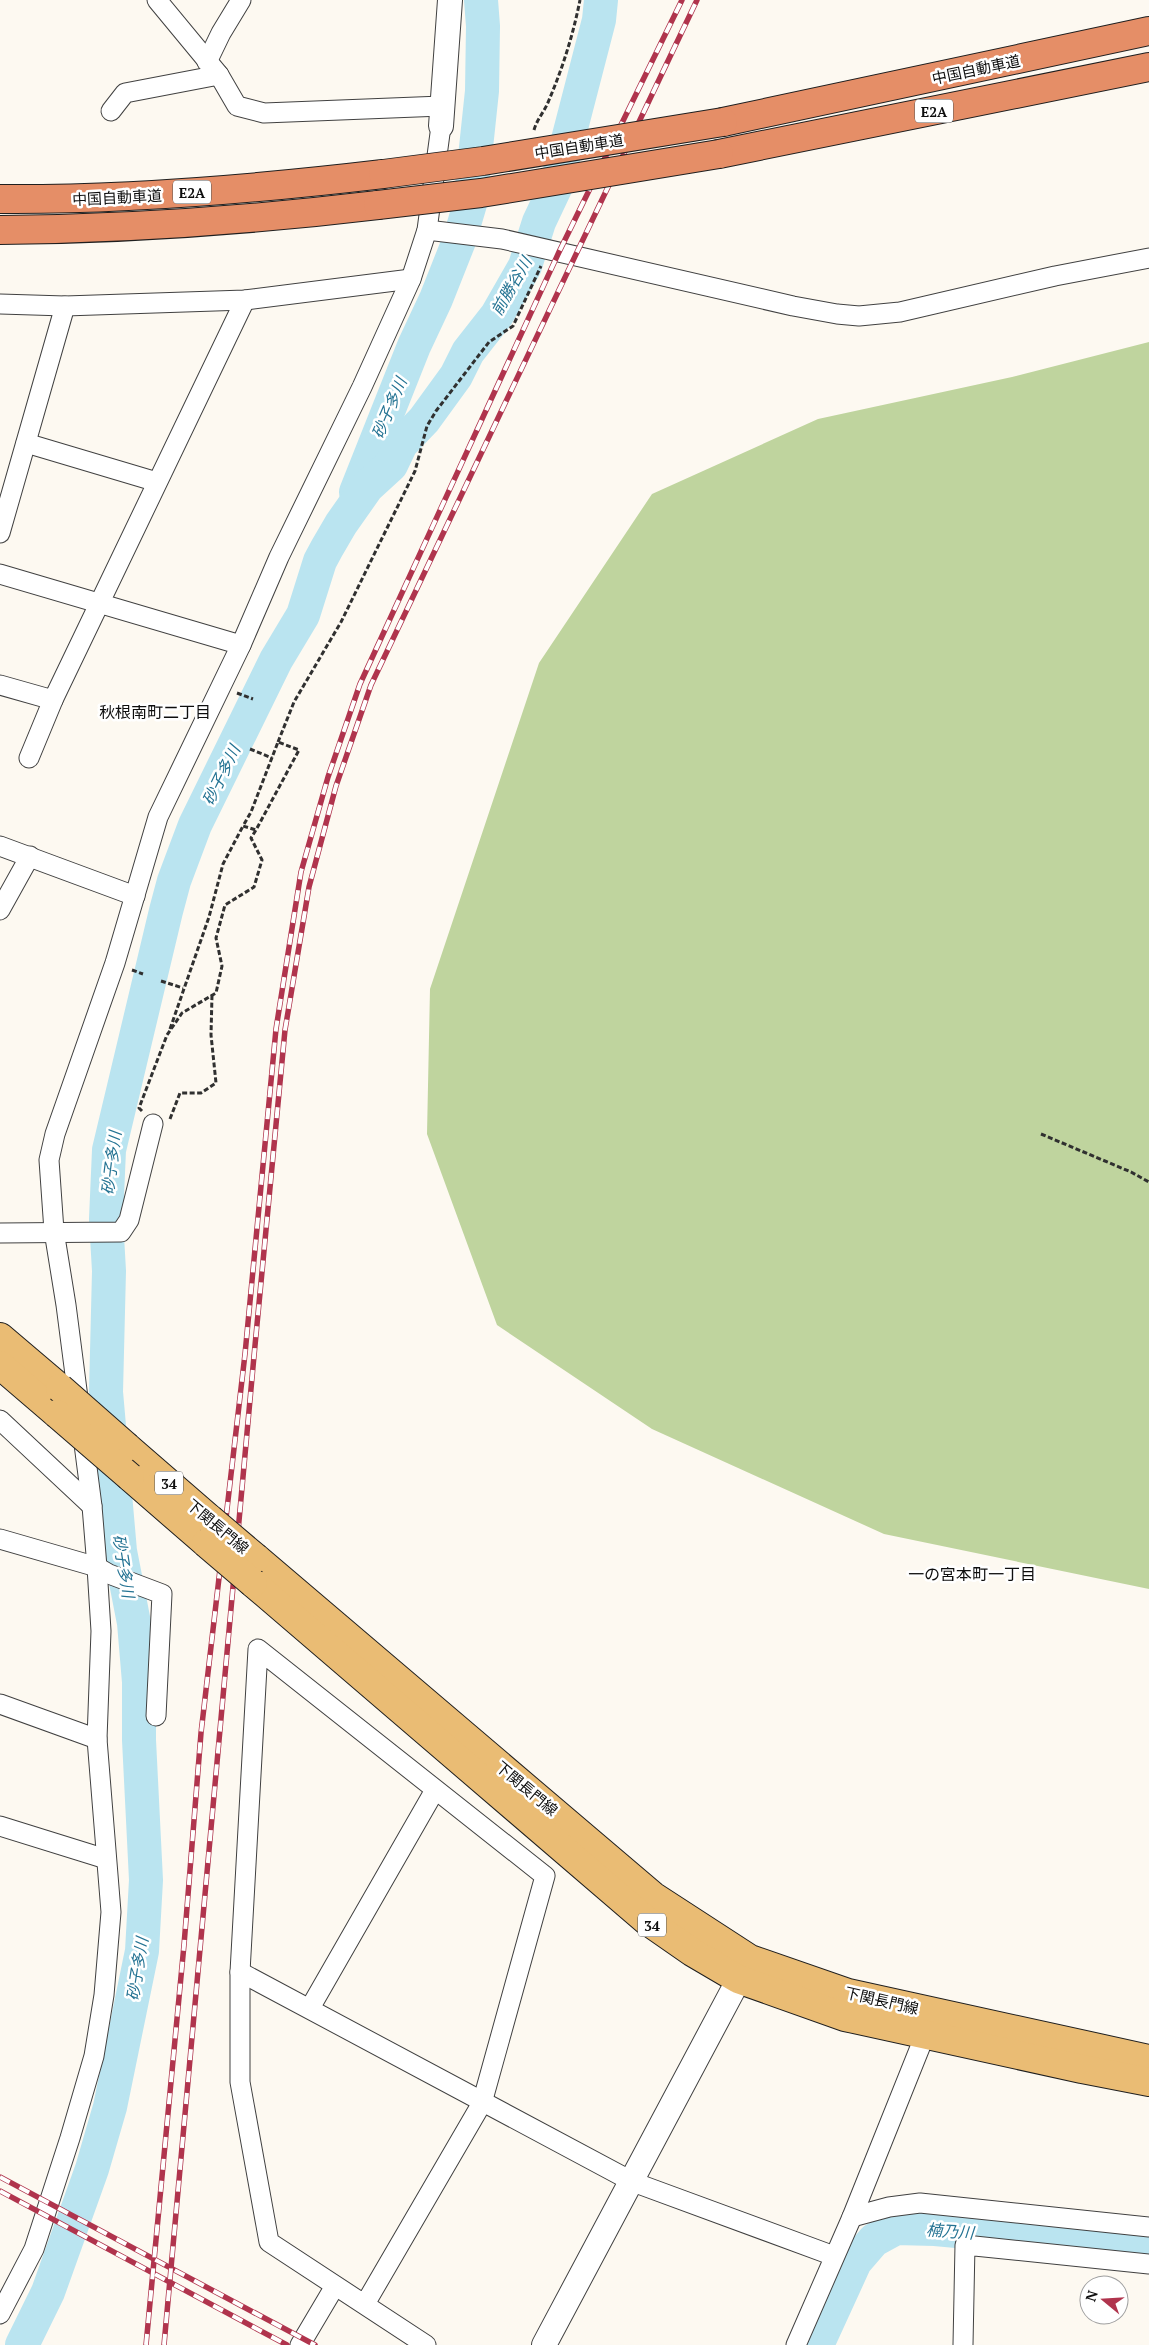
<svg xmlns="http://www.w3.org/2000/svg" width="1149" height="2345" font-family="'PT Serif','Noto Sans JP',serif">
<style>
.forest{fill:#bfd49e}
.lines{fill:none;stroke-linecap:round;stroke-linejoin:round}
.river{stroke:#bae4f0;stroke-width:34}
.minor-casing{stroke:#414141;stroke-width:21}
.tertiary-casing{stroke:#414141;stroke-width:26}
.primary-casing{stroke:#1f1f1f;stroke-width:30}
.motorway-casing{stroke:#1f1f1f;stroke-width:30}
.path{stroke:#303030;stroke-width:3;stroke-dasharray:5 2.5;stroke-linecap:butt}
.minor{stroke:#fff;stroke-width:19}
.tertiary{stroke:#fff;stroke-width:24}
.primary{stroke:#eabc74;stroke-width:28}
.motorway{stroke:#e58e67;stroke-width:28}
.rail-casing{stroke:#b0344d;stroke-width:5.5}
.rail{stroke:#fff;stroke-width:4;stroke-dasharray:11;stroke-linecap:butt}
.primary-bridge-casing{stroke:#1f1f1f;stroke-width:30;stroke-linecap:butt}
.motorway-bridge-casing{stroke:#1f1f1f;stroke-width:30;stroke-linecap:butt}
.primary-bridge{stroke:#eabc74;stroke-width:28}
.motorway-bridge{stroke:#e58e67;stroke-width:28}
.labels{text-anchor:middle;dominant-baseline:central;stroke-width:5;stroke-linejoin:round;paint-order:stroke}
.shield{fill:#fff;stroke:#565656;stroke-width:1}
.shield-label{font-size:14px;font-weight:bold;fill:#0e0e0e}
.street-label{font-size:15px;fill:#0e0e0e;stroke:#fff}
.water-label{font-size:16px;font-style:italic;fill:#247393;stroke:#fff}
.neighbourhood-label{font-size:16px;fill:#0e0e0e;stroke:#fff}
</style>
<rect width="100%" height="100%" fill="#fdf9f1"/>
<polygon class="forest" points="1149,342 1149,1589 884,1534 652,1429 497,1325 427,1134 430,989 539,663 652,494 818,419 1012,377"/>
<g class="lines">
<g class="river">
<polyline points="356,492 414,346 436,299 459,241 470,204 482,91 483,26 481,0"/>
<polyline points="22,2345 48,2292 92,2169 110,2107 142,1951 146,1880 139,1740 139,1682 134,1623 120,1551 106,1392 109,1271 106,1219 109,1150 166,911 174,881 195,825 276,660 303,615 320,561 327,548 341,524 367,487 391,465 401,444 424,420 456,376 468,352 497,315 525,266 539,222 556,186 599,20 601,0"/>
<polyline points="817,2345 855,2262 874,2240 896,2228 935,2229 1149,2249"/>
</g>
<g class="minor-casing">
<g id="minor">
<polyline points="157,0 219,75 237,106 264,113 442,106"/>
<polyline points="207,62 221,33 241,0"/>
<polyline points="111,111 125,93 219,75"/>
<polyline points="427,230 502,239 793,306 837,314 859,316 900,312 1055,276 1149,258"/>
<polyline points="0,304 65,306 245,300 411,279"/>
<polyline points="26,443 157,482"/>
<polyline points="0,533 65,306"/>
<polyline points="0,574 241,645"/>
<polyline points="0,685 53,700 245,300"/>
<polyline points="29,758 53,700"/>
<polyline points="0,846 135,896"/>
<polyline points="0,910 30,856"/>
<polyline points="0,1233 121,1232 129,1220 153,1124"/>
<polyline points="0,1420 92,1506"/>
<polyline points="0,1539 97,1567 109,1574 162,1594 156,1716"/>
<polyline points="0,1704 97,1739"/>
<polyline points="0,1826 106,1859"/>
<polyline points="240,1972 633,2182 834,2256"/>
<polyline points="310,2008 435,1790"/>
<polyline points="852,2217 889,2207 920,2203 1149,2227"/>
<polyline points="365,2304 482,2103 545,1876 258,1649 240,1972 240,2082 269,2242 426,2345"/>
<polyline points="0,2314 34,2249 70,2138 94,2056 104,1995 111,1912 97,1739 101,1631 97,1567 92,1506 66,1305 54,1231 49,1160 55,1134 115,963 158,817 241,645 279,557 362,387 411,279 427,230 441,126"/>
<polyline points="300,2345 335,2286"/>
<polyline points="796,2345 852,2217 929,2025"/>
<polyline points="963,2345 965,2245 1149,2264"/>
</g>
</g>
<g class="tertiary-casing">
<g id="tertiary">
<polyline points="441,126 450,0"/>
<polyline points="544,2345 748,1962"/>
</g>
</g>
<g class="primary-casing">
<g id="primary">
<polyline points="0,1337 60,1388"/>
<polyline points="0,1365 57,1414"/>
<polyline points="127,1447 210,1519"/>
<polyline points="130,1477 206,1543"/>
<polyline points="256,1558 653,1896 750,1959 848,1993 1149,2059"/>
<polyline points="253,1583 646,1920 692,1952 738,1979 845,2017 1082,2069 1149,2082"/>
</g>
</g>
<g class="motorway-casing">
<g id="motorway">
<polyline points="723,122 1149,31"/>
<polyline points="719,154 1149,67"/>
<path d="M0,199c128,1 256,-10 383,-25"/>
<path d="M0,230c127,-1 252,-10 378,-25"/>
</g>
</g>
<g class="path">
<path d="M534,130c3,-11 11,-19 15,-30 14,-33 24,-65 31,-100"/>
<polyline points="237,693 253,699"/>
<polyline points="278,742 294,702 341,622 415,471 427,426 436,411 489,342 513,326 541,266"/>
<polyline points="250,749 272,758"/>
<polyline points="132,970 143,974"/>
<polyline points="161,981 183,988"/>
<polyline points="170,1029 209,917 223,864 243,826"/>
<polyline points="142,1111 139,1108 167,1035 182,1013 216,993 222,966 216,938 225,905 254,887 262,860 251,838 256,830 299,750 278,742 251,812 243,826 256,830"/>
<polyline points="170,1119 180,1093 201,1093 216,1083 211,1035 212,995"/>
<polyline points="1041,1134 1131,1172 1149,1182"/>
</g>
<use href="#minor" class="minor"/>
<use href="#tertiary" class="tertiary"/>
<use href="#primary" class="primary"/>
<use href="#motorway" class="motorway"/>
<g class="rail-casing">
<g id="rail">
<polyline points="0,2177 315,2345"/>
<polyline points="0,2191 287,2345"/>
<polyline points="146,2345 184,1945 201,1733 245,1354 276,1029 301,872 328,777 360,684 559,252 682,0"/>
<polyline points="164,2345 254,1356 285,1030 309,887 336,786 371,685 697,0"/>
</g>
</g>
<use href="#rail" class="rail"/>
<g class="primary-bridge-casing">
<g id="primary-bridge">
<polyline points="60,1388 127,1447"/>
<polyline points="57,1414 130,1477"/>
<polyline points="210,1519 256,1558"/>
<polyline points="206,1543 253,1583"/>
</g>
</g>
<g class="motorway-bridge-casing">
<g id="motorway-bridge">
<polyline points="383,174 483,161 723,122"/>
<polyline points="378,205 481,193 719,154"/>
</g>
</g>
<use href="#primary-bridge" class="primary-bridge"/>
<use href="#motorway-bridge" class="motorway-bridge"/>
</g>
<g class="labels">
<g class="shield">
<rect x="915" y="99.5" width="38" height="23" rx="4"/>
<rect x="173" y="180.5" width="38" height="23" rx="4"/>
<rect x="155" y="1471.5" width="28" height="23" rx="4"/>
<rect x="638" y="1913.5" width="28" height="23" rx="4"/>
</g>
<g class="shield-label">
<text x="934" y="111">E2A</text>
<text x="192" y="192">E2A</text>
<text x="169" y="1483">34</text>
<text x="652" y="1925">34</text>
</g>
<g class="street-label">
<text transform="translate(976 69) rotate(-12)">中国自動車道</text>
<text transform="translate(579 146) rotate(-9)">中国自動車道</text>
<text transform="translate(117 197) rotate(-3)">中国自動車道</text>
<text transform="translate(218 1526) rotate(40)">下関長門線</text>
<text transform="translate(527 1788) rotate(40)">下関長門線</text>
<text transform="translate(882 2000) rotate(13)">下関長門線</text>
</g>
<g class="water-label">
<text transform="translate(511 286) rotate(-60)">前勝谷川</text>
<text transform="translate(389 408) rotate(-67)">砂子多川</text>
<text transform="translate(221 775) rotate(-64)">砂子多川</text>
<text transform="translate(111 1163) rotate(-83)">砂子多川</text>
<text transform="translate(124 1566) rotate(81)">砂子多川</text>
<text transform="translate(137 1969) rotate(-81)">砂子多川</text>
<text transform="translate(950 2231) rotate(4)">楠乃川</text>
</g>
<g class="neighbourhood-label">
<text x="155" y="712">秋根南町二丁目</text>
<text x="972" y="1574">一の宮本町一丁目</text>
</g>
</g>
<g transform="translate(1104 2300) rotate(288)"><circle r="24" fill="#ffffff" stroke="#9f9f9f"/>
<path d="M0-4L9 19L0 12L-9 19Z" fill="#b0344d"/>
<text y="-8" font-size="14" font-weight="bold" text-anchor="middle" fill="#0e0e0e">N</text>
</g>
</svg>
